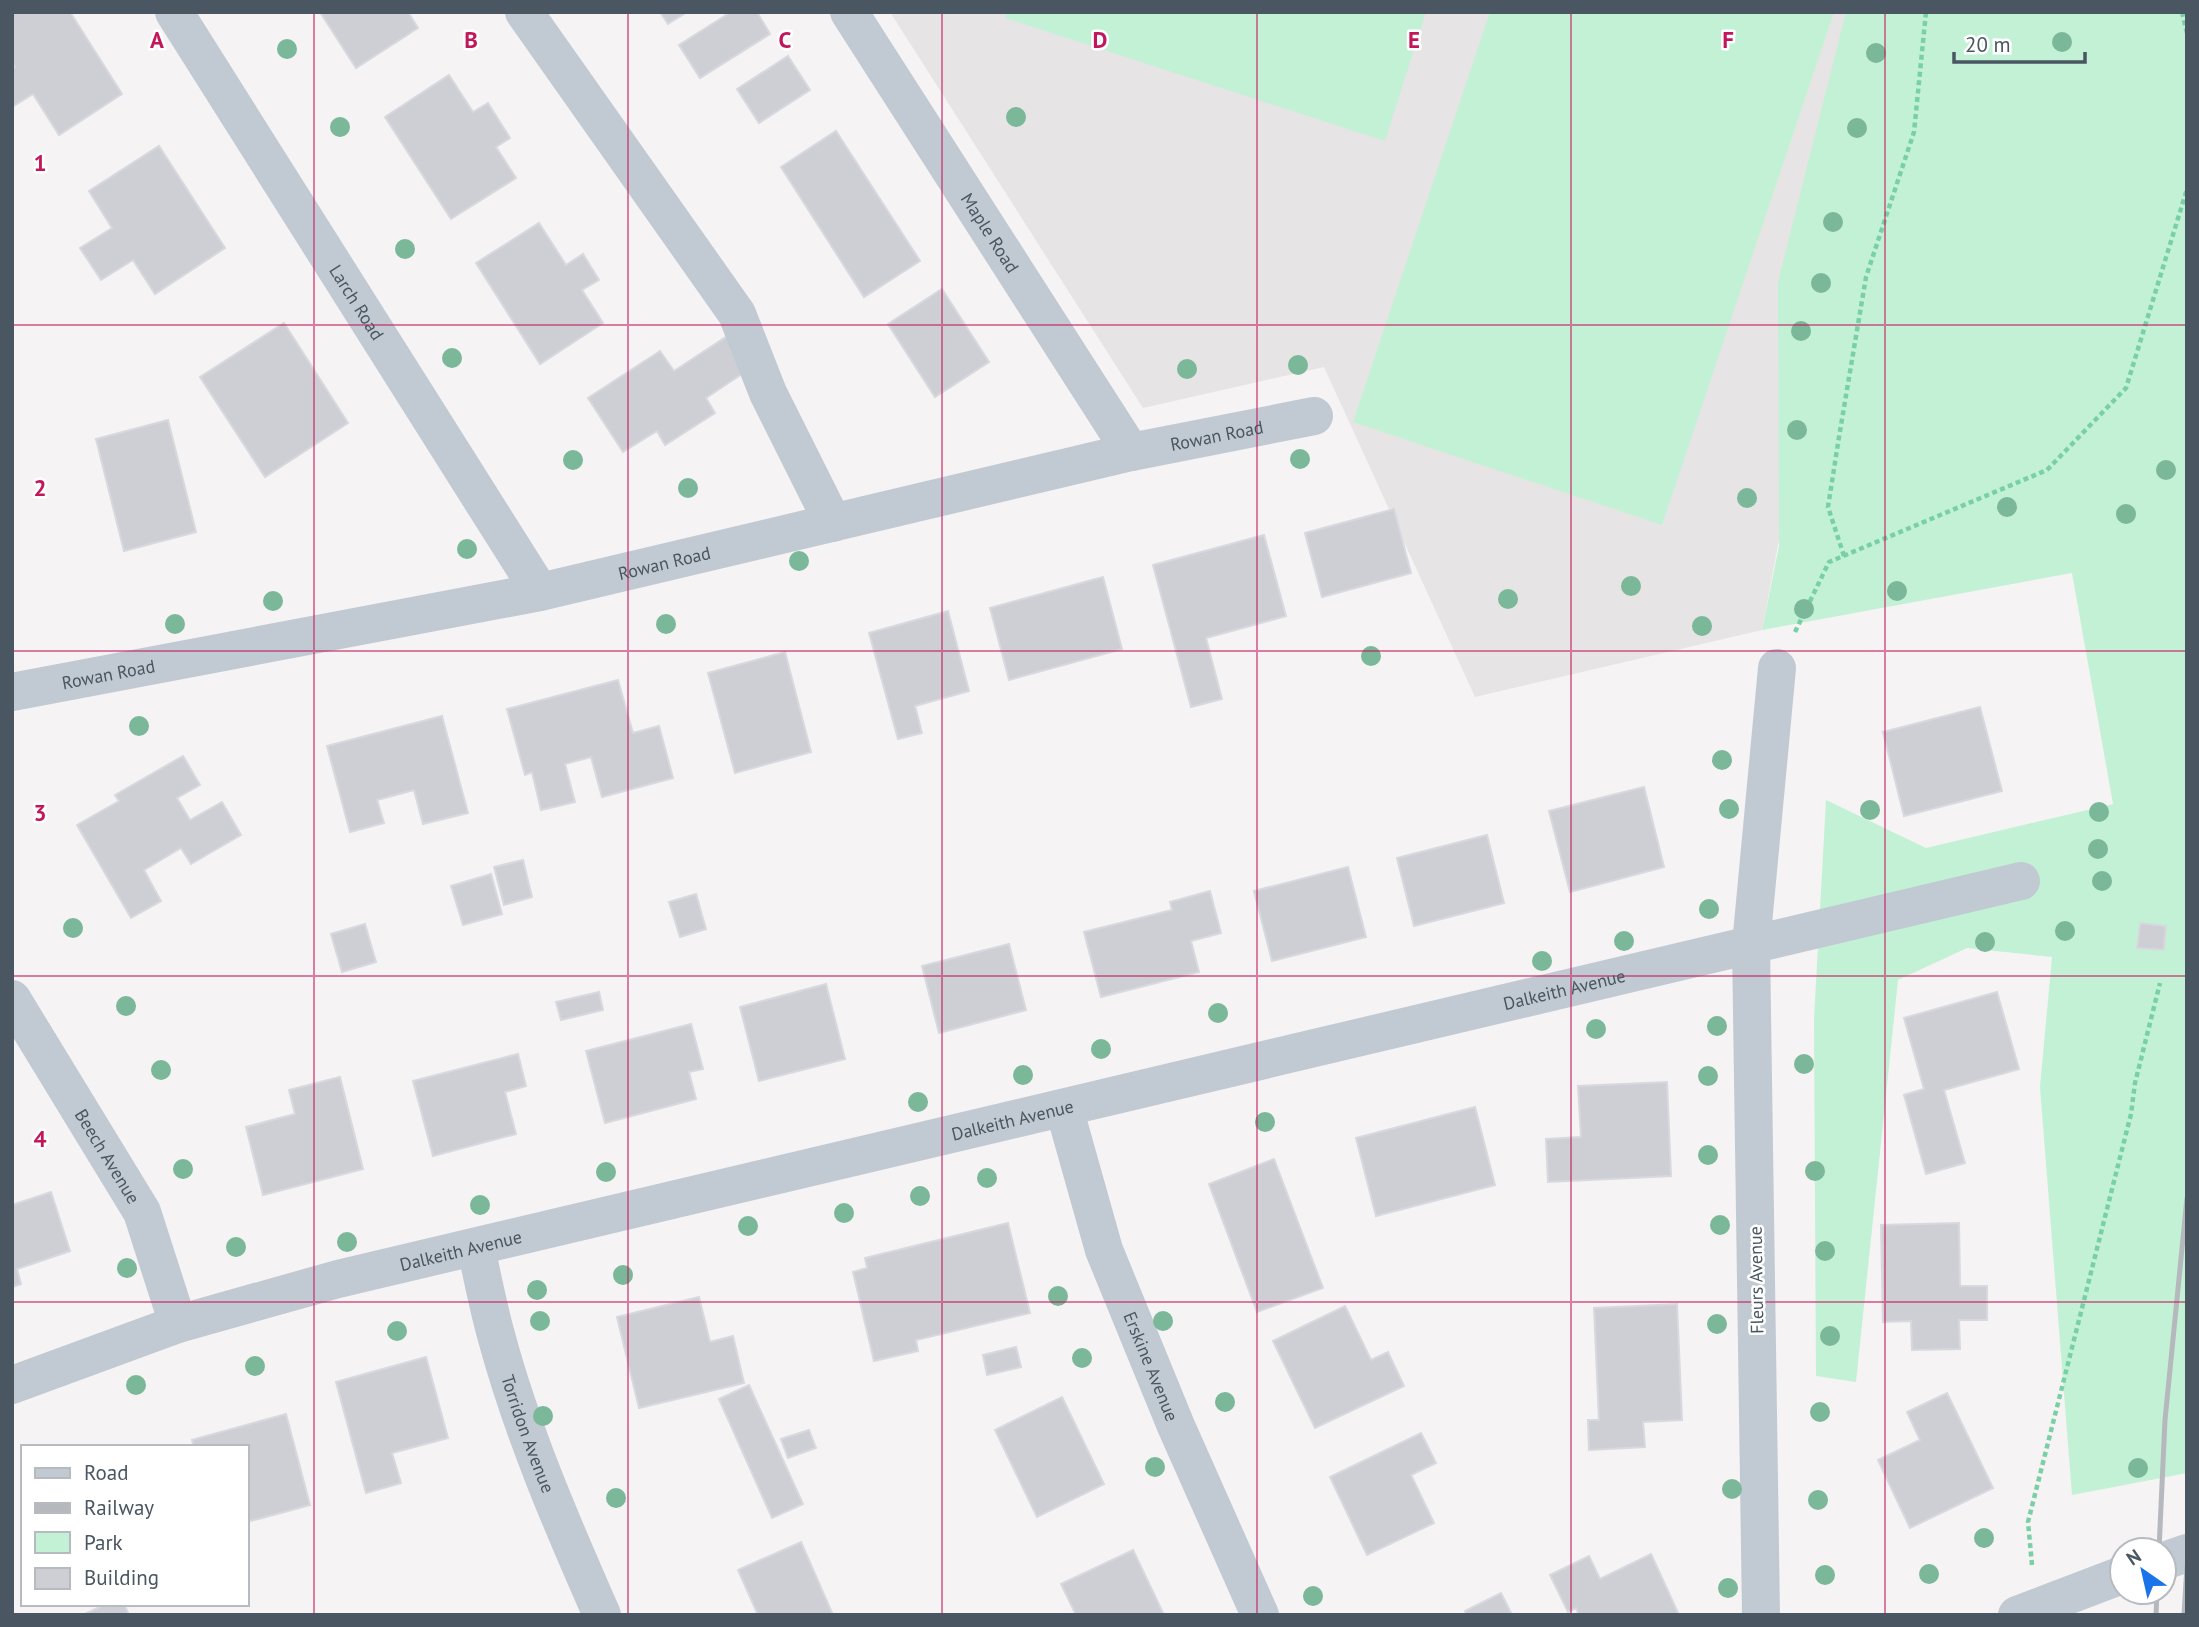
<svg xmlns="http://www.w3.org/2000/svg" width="2199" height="1627" font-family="'PT Sans',sans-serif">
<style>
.education{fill:#e6e4e5}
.green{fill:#c3f1d5}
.building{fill:#cdcfd5;stroke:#d7d9de;stroke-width:2}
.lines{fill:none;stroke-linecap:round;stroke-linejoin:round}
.path{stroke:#7ad0a6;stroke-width:4.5;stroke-dasharray:5 3.5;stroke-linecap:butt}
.minor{stroke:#c1cad2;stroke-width:38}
.rail{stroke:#b5b8bd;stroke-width:5}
.tree{fill:#7bb799}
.grid{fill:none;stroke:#c2185b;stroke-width:2;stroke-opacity:0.55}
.labels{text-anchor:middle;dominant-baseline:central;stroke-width:5;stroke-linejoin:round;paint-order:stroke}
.street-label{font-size:18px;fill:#4a5661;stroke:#fff}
.grid-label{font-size:23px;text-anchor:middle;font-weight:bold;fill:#c2185b;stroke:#fff;stroke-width:5;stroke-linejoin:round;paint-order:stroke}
</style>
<rect width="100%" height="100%" fill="#f5f3f3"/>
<polygon class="education" points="890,12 1878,12 1762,630 1475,697 1324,367 1143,408"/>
<g class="green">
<polygon points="1007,12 1426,12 1385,141 1005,18"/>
<polygon points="1490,12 1834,12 1662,525 1353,422"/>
<polygon points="1846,12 2187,12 2187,1473 2072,1495 2040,1087 2052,957 1967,948 1898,980 1856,1382 1816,1376 1814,1019 1826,800 1926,848 2113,804 2072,573 1762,630 1779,546 1778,282"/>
</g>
<g class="building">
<polygon points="16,12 70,12 122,94 59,135 33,94 12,107 12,69 15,67 12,62 12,15"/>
<polygon points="320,12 408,12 418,28 356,68"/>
<polygon points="660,12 687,12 668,24"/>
<polygon points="731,12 757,12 770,34 700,78 679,45"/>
<polygon points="788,56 810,90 759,123 737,89"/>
<polygon points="449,75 473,112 488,103 510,138 496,147 516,178 451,219 385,117"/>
<polygon points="836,131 920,261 864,297 781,167"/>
<polygon points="159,146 225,248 155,294 133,260 101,280 80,248 112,228 89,191"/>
<polygon points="539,223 566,265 583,254 599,280 582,290 603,323 540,364 476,263"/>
<polygon points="942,289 989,362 935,397 888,324"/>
<polygon points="284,323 348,423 265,477 200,377"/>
<polygon points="726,337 748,370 706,398 715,413 665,445 657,431 623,452 588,398 660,351 674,371"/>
<polygon points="168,420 196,532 124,551 96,439"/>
<polygon points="1394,509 1411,573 1322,597 1305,533"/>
<polygon points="1264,535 1286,616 1206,638 1222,699 1191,707 1153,565"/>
<polygon points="1103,577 1122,649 1009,680 990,608"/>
<polygon points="948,611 969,691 915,706 922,733 898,739 869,633"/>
<polygon points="785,652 811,752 735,773 708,673"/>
<polygon points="618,680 633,733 659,726 673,778 602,797 591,757 565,764 575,802 541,810 532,772 525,775 507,709"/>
<polygon points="1980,707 2002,791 1904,816 1883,732"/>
<polygon points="442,716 468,813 423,824 414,790 377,800 384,823 350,832 327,746"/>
<polygon points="183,756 200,785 177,798 190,820 222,802 241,835 191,864 181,848 144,870 161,901 131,918 77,825 119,801 115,795"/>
<polygon points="1644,787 1664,867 1570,892 1549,811"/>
<polygon points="1487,835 1504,903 1414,926 1397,858"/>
<polygon points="523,860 532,897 504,905 494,867"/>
<polygon points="1348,867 1366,937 1272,961 1254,891"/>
<polygon points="491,874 502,914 463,925 451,886"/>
<polygon points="1210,891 1221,933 1191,941 1199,972 1101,997 1084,932 1172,910 1170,902"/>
<polygon points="696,894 706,929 680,937 669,902"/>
<polygon points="2140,923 2166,926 2164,950 2137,948"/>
<polygon points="365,924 376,962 342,972 331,934"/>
<polygon points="1009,944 1026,1010 939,1033 922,966"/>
<polygon points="826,984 845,1059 759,1081 740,1007"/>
<polygon points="599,992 603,1010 561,1020 556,1002"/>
<polygon points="1997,992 2019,1069 1944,1090 1965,1163 1926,1174 1904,1095 1924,1089 1904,1018"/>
<polygon points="691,1024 703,1069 689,1072 696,1099 605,1123 586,1051"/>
<polygon points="518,1054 526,1086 505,1092 516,1134 433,1156 413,1081"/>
<polygon points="340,1077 363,1169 263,1195 246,1127 295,1114 289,1090"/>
<polygon points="1667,1082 1671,1176 1548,1182 1546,1139 1581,1137 1578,1086"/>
<polygon points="1475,1107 1495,1185 1376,1216 1356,1138"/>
<polygon points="1274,1159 1323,1288 1257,1312 1209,1184"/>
<polygon points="51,1192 70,1251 17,1269 21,1284 12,1287 12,1205"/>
<polygon points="1008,1223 1030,1313 916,1340 918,1351 874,1361 853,1272 867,1268 865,1258"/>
<polygon points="1959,1223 1960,1286 1987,1286 1987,1320 1959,1320 1960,1349 1912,1350 1911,1321 1883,1322 1881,1225"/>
<polygon points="699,1297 710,1342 733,1336 744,1383 639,1408 617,1317"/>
<polygon points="1677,1304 1682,1420 1643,1422 1645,1447 1589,1450 1588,1420 1599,1420 1594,1308"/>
<polygon points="1345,1306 1371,1360 1388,1352 1404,1386 1315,1428 1273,1341"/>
<polygon points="1016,1347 1021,1367 987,1375 983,1355"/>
<polygon points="426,1357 448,1438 392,1453 401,1483 366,1493 336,1382"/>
<polygon points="749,1385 803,1504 772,1518 719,1399"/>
<polygon points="1947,1393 1993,1488 1910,1528 1878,1460 1920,1440 1907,1412"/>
<polygon points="1062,1397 1104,1484 1037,1517 995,1430"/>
<polygon points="286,1414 310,1505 247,1522 247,1447 194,1447 192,1440"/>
<polygon points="809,1430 816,1448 788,1458 781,1439"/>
<polygon points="1421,1433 1436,1463 1411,1475 1434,1523 1367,1555 1330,1477"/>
<polygon points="801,1542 833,1615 758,1615 738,1570"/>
<polygon points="1133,1550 1164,1615 1076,1615 1061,1584"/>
<polygon points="1651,1554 1679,1615 1579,1615 1576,1608 1568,1612 1550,1575 1589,1556 1600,1579"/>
<polygon points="1501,1593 1512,1615 1467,1615 1465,1611"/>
<polygon points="106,1604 124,1604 129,1615 83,1615"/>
</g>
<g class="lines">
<g class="path">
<polyline points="2182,12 2187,33"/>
<polyline points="1844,556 1828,507 1839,437 1866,277 1914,132 1926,12"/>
<polyline points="1795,632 1829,562 2047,470 2126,388 2187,189"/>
<polyline points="2032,1565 2028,1522 2131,1114 2135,1083 2160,983"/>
</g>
<g class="minor">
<path id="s1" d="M174,12l366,580"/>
<polyline points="524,12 737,314 768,393 833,523"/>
<path id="s2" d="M849,12l282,440"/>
<path id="s3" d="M12,692l528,-100 591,-140 183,-36"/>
<path id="s4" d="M12,999l130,213 36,112"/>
<path id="s5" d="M1064,1108l40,142 72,176 84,189"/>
<path id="s6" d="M476,1247c6,29 12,59 20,88 26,97 66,189 106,280"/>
<path id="s7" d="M12,1385l166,-61 160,-45 1683,-398"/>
<polyline points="2164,1561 2187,1553"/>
<polyline points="1761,1615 1751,945 1777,668"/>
<polyline points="2017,1615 2122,1575"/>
</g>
<g class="rail">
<polyline points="2159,1550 2165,1420 2187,1198"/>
<polyline points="2156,1615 2157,1592"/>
<polyline points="2184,1615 2187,1566"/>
</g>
</g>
<g class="tree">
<circle cx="2062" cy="42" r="10"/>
<circle cx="287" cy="49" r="10"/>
<circle cx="1876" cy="53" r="10"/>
<circle cx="1016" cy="117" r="10"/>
<circle cx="340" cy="127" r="10"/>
<circle cx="1857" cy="128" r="10"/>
<circle cx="1833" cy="222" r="10"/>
<circle cx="405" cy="249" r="10"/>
<circle cx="1821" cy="283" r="10"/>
<circle cx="1801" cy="331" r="10"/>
<circle cx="452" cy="358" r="10"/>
<circle cx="1298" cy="365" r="10"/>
<circle cx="1187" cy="369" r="10"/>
<circle cx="1797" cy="430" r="10"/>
<circle cx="1300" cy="459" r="10"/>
<circle cx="573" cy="460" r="10"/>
<circle cx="2166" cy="470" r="10"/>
<circle cx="688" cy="488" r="10"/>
<circle cx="1747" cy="498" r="10"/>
<circle cx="2007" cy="507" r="10"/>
<circle cx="2126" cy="514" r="10"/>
<circle cx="467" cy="549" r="10"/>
<circle cx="799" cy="561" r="10"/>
<circle cx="1631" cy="586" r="10"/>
<circle cx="1897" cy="591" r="10"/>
<circle cx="1508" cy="599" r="10"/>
<circle cx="273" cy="601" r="10"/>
<circle cx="1804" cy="609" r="10"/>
<circle cx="175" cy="624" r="10"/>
<circle cx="666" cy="624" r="10"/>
<circle cx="1702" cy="626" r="10"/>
<circle cx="1371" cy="656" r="10"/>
<circle cx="139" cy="726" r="10"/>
<circle cx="1722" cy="760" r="10"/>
<circle cx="1729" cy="809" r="10"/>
<circle cx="1870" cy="810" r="10"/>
<circle cx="2099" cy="812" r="10"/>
<circle cx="2098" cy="849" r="10"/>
<circle cx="2102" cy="881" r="10"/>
<circle cx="1709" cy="909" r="10"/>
<circle cx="73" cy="928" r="10"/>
<circle cx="2065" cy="931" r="10"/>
<circle cx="1624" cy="941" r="10"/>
<circle cx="1985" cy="942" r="10"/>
<circle cx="1542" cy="961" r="10"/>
<circle cx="126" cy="1006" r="10"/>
<circle cx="1218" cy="1013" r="10"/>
<circle cx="1717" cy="1026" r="10"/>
<circle cx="1596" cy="1029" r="10"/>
<circle cx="1101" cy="1049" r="10"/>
<circle cx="1804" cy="1064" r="10"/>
<circle cx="161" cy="1070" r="10"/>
<circle cx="1023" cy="1075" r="10"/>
<circle cx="1708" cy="1076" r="10"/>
<circle cx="918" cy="1102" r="10"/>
<circle cx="1265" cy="1122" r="10"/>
<circle cx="1708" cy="1155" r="10"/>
<circle cx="183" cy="1169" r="10"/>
<circle cx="1815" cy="1171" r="10"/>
<circle cx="606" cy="1172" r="10"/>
<circle cx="987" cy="1178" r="10"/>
<circle cx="920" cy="1196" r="10"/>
<circle cx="480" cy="1205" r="10"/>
<circle cx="844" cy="1213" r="10"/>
<circle cx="1720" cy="1225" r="10"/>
<circle cx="748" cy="1226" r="10"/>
<circle cx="347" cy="1242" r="10"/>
<circle cx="236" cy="1247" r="10"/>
<circle cx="1825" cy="1251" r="10"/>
<circle cx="127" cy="1268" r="10"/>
<circle cx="623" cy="1275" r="10"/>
<circle cx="537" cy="1290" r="10"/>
<circle cx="1058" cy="1296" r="10"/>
<circle cx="540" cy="1321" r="10"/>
<circle cx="1163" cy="1321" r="10"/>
<circle cx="1717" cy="1324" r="10"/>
<circle cx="397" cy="1331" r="10"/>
<circle cx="1830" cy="1336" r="10"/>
<circle cx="1082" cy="1358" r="10"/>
<circle cx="255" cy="1366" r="10"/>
<circle cx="136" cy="1385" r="10"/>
<circle cx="1225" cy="1402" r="10"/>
<circle cx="1820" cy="1412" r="10"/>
<circle cx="543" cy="1416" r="10"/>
<circle cx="1155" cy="1467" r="10"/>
<circle cx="2138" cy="1468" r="10"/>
<circle cx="1732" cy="1489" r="10"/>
<circle cx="616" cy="1498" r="10"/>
<circle cx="1818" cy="1500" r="10"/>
<circle cx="1984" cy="1538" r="10"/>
<circle cx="1929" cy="1574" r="10"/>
<circle cx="1825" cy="1575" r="10"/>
<circle cx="1728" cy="1588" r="10"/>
<circle cx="1313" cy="1596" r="10"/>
</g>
<path class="grid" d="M314,12v1603M628,12v1603M942,12v1603M1257,12v1603M1571,12v1603M1885,12v1603M12,325h2175M12,651h2175M12,976h2175M12,1302h2175"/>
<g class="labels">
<g class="street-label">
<text stroke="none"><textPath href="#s2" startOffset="262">Maple Road</textPath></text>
<text stroke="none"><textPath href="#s1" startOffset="343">Larch Road</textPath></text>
<text stroke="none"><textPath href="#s3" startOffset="1232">Rowan Road</textPath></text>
<text stroke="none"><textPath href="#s3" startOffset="665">Rowan Road</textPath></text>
<text stroke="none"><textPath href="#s3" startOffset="98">Rowan Road</textPath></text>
<text stroke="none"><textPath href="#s7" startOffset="1603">Dalkeith Avenue</textPath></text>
<text stroke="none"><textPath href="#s7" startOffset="1036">Dalkeith Avenue</textPath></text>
<text stroke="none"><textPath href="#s4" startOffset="184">Beech Avenue</textPath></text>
<text stroke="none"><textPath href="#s7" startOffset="469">Dalkeith Avenue</textPath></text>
<text transform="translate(1756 1280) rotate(-91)">Fleurs Avenue</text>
<text stroke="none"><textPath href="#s5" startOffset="273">Erskine Avenue</textPath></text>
<text stroke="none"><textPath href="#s6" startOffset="194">Torridon Avenue</textPath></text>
</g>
</g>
<g class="grid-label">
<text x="157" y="48">A</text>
<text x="471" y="48">B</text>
<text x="785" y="48">C</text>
<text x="1100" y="48">D</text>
<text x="1414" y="48">E</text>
<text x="1728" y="48">F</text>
<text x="40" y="171">1</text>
<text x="40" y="496">2</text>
<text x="40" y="821">3</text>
<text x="40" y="1147">4</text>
</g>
<rect width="2199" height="1627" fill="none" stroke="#4a5661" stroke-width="28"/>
<rect x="21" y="1445" width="228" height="161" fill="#ffffff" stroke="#b7bbc0" stroke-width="2"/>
<rect x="35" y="1468" width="35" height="10" fill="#c1cad2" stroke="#b7bbc0" stroke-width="2"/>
<text x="84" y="1480" font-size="21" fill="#4a5661">Road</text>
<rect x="35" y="1503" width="35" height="10" fill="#b5b8bd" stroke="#b7bbc0" stroke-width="2"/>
<text x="84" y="1515" font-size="21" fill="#4a5661">Railway</text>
<rect x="35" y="1532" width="35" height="21" fill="#c3f1d5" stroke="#b7bbc0" stroke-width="2"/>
<text x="84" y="1550" font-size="21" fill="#4a5661">Park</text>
<rect x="35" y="1568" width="35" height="21" fill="#cdcfd5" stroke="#b7bbc0" stroke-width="2"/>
<text x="84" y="1585" font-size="21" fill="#4a5661">Building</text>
<g transform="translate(2143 1571) rotate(326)"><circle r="33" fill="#ffffff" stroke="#b7bbc0" stroke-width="2"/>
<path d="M0-5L12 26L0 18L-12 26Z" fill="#1a73e8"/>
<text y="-10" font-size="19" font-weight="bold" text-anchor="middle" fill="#4a5661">N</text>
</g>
<path d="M1954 52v10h131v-10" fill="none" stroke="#4a5661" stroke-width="3.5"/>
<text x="1965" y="52" font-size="21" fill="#4a5661" stroke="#ffffff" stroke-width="5" paint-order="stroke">20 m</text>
</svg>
